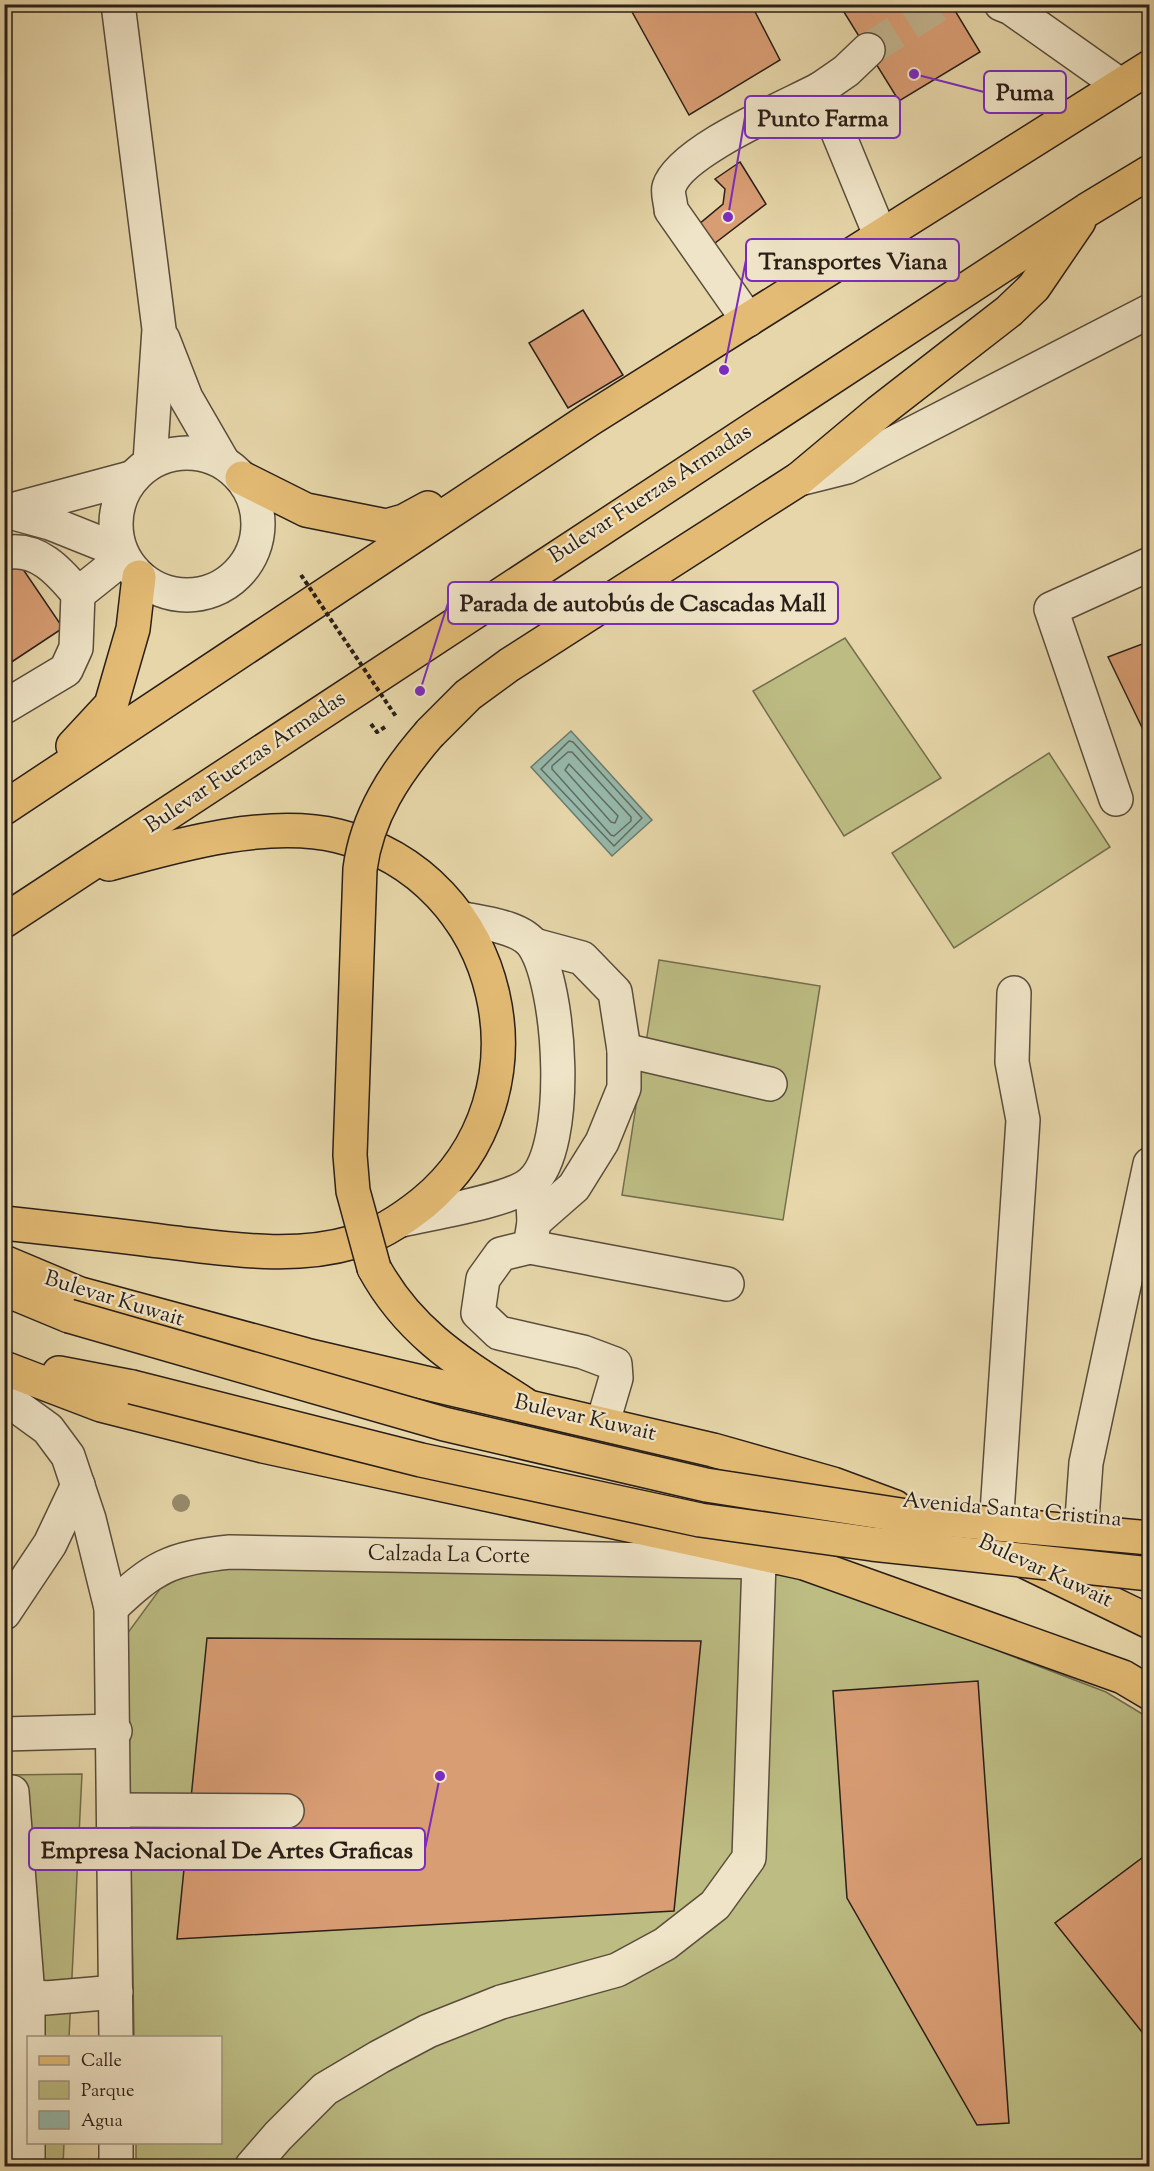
<svg xmlns="http://www.w3.org/2000/svg" width="1154" height="2171" font-family="'Sorts Mill Goudy',serif">
<style>
.green{fill:#bcbc83;stroke:#736e4e;stroke-width:1.5}
.water{fill:#96b9ab;stroke:#6b7b70;stroke-width:1.5}
.lines{fill:none;stroke-linecap:round;stroke-linejoin:round}
.shore{stroke:#606c62;stroke-width:1.5}
.building{fill:#d99d74;stroke:#2a1f18;stroke-width:1.5}
.minor-tunnel{stroke:#c0b18c;stroke-width:33;stroke-dasharray:33 16;stroke-linecap:butt}
.minor-casing{stroke:#594d3c;stroke-width:36}
.major-casing{stroke:#2a1f18;stroke-width:36}
.highway-casing{stroke:#2a1f18;stroke-width:36}
.path{stroke:#2a1f18;stroke-width:4;stroke-dasharray:4.5 3;stroke-linecap:butt}
.minor{stroke:#efe4c7;stroke-width:33}
.major{stroke:#e3bb74;stroke-width:33}
.highway{stroke:#e3bb74;stroke-width:33}
.major-bridge-casing{stroke:#2a1f18;stroke-width:36;stroke-linecap:butt}
.highway-bridge-casing{stroke:#2a1f18;stroke-width:36;stroke-linecap:butt}
.path-bridge{stroke:#2a1f18;stroke-width:4;stroke-dasharray:4.5 3;stroke-linecap:butt}
.major-bridge{stroke:#e3bb74;stroke-width:33}
.highway-bridge{stroke:#e3bb74;stroke-width:33}
.tree{fill:#978b6b}
.labels{text-anchor:middle;dominant-baseline:central;stroke-width:4.5;stroke-linejoin:round;paint-order:stroke}
.street-label{font-size:22px;fill:#2a1f18;stroke:#efe4c7}
.leader{fill:none;stroke:#7b2cbf;stroke-width:2}
.callout-dot{fill:#7b2cbf;stroke:#efe4c7;stroke-width:2}
.callout{fill:#efe4c7;stroke:#7b2cbf;stroke-width:2}
.callout-label{font-size:24px;text-anchor:middle;font-weight:bold;fill:#2a1f18}
</style>
<rect width="100%" height="100%" fill="#e6d6a9"/>
<filter id="stains"><feTurbulence type="fractalNoise" baseFrequency=".00333" numOctaves="4"/><feColorMatrix values="0 0 0 0 .2 0 0 0 0 .09 0 0 0 0 .02 0 0 0 .5 -.17"/></filter>
<radialGradient id="worn" r=".72"><stop offset=".6" stop-color="#630" stop-opacity="0"/><stop offset="1" stop-color="#630" stop-opacity=".3"/></radialGradient>
<g class="green">
<polygon points="845,638 941,778 844,836 753,691"/>
<polygon points="1049,753 1110,847 954,948 892,853"/>
<polygon points="659,960 820,986 783,1220 622,1195"/>
<polygon points="200,1567 800,1575 1106,1692 1149,1718 1149,2166 136,2166 136,2143 220,2142 220,2038 134,2037 127,1634 160,1589"/>
<polygon points="82,1774 69,2037 28,2038 28,2142 64,2143 63,2166 5,2166 4,1775"/>
</g>
<polygon class="water" points="571,731 652,820 612,856 531,767"/>
<g class="lines">
<g class="shore">
<polygon points="569,741 573,742 642,818 614,846 541,769"/>
<polygon points="568,752 572,752 631,817 631,821 614,836 611,835 552,769 552,766"/>
<polygon points="569,764 618,816 615,823 611,822 565,770"/>
</g>
</g>
<g class="building">
<polygon points="640,4 751,4 780,60 689,115 631,10"/>
<polygon points="839,4 951,4 980,52 899,101"/>
<polygon points="740,162 766,204 706,250 692,230 723,204 725,189 715,179"/>
<polygon points="583,310 623,375 568,408 529,343"/>
<polygon points="12,553 63,628 4,667 4,558"/>
<polygon points="1150,641 1150,744 1108,657"/>
<polygon points="207,1638 701,1641 674,1911 177,1939"/>
<polygon points="978,1681 1009,2123 977,2125 847,1898 833,1691"/>
<polygon points="1150,1852 1150,2042 1055,1923"/>
</g>
<g class="lines">
<polyline class="minor-tunnel" points="868,50 940,4"/>
<g class="minor-casing">
<g id="minor">
<polyline points="118,4 159,329 150,462"/>
<polyline points="1001,4 1011,8 1120,85"/>
<polyline points="868,50 846,71 820,89 881,237"/>
<path d="M748,320l-77,-110c0,-7 -4,-17 -2,-23 11,-36 117,-80 151,-98"/>
<polyline points="163,339 186,398 223,462"/>
<circle cx="187" cy="524" r="71"/>
<polyline points="799,479 847,467 1150,311"/>
<polyline points="6,511 50,523 120,551"/>
<polyline points="8,511 131,478"/>
<path d="M4,553c33,-7 55,18 74,41l-2,54 -10,22 -62,37"/>
<polyline points="78,594 123,558"/>
<polyline points="1116,799 1051,609 1150,564"/>
<polyline points="534,945 582,958 615,992 624,1050 624,1088 602,1142 574,1187 534,1222"/>
<polyline points="624,1050 770,1084"/>
<polyline points="532,1183 534,1222 530,1247 501,1254 483,1279 478,1313 499,1333 583,1352 615,1364 616,1378 603,1422"/>
<path d="M402,1220c29,-7 110,-19 130,-38 39,-35 29,-194 2,-236 -13,-20 -53,-23 -75,-28"/>
<polyline points="530,1247 727,1284"/>
<polyline points="4,1397 48,1429 68,1456 89,1519 111,1608 116,2038"/>
<polyline points="997,1513 1023,1120 1012,1062 1014,993"/>
<polyline points="1082,1519 1086,1463 1150,1164"/>
<path d="M111,1608c43,-41 59,-50 119,-56l534,10"/>
<polyline points="4,1613 50,1544 78,1485"/>
<polyline points="4,1734 115,1731"/>
<polyline points="12,1792 28,1996 28,2166"/>
<polyline points="115,1810 287,1811"/>
<polyline points="28,1996 46,1998 116,1992"/>
<polyline points="116,2142 116,2166"/>
<polyline points="252,2166 278,2136 325,2089 379,2057 428,2031 501,2002 617,1970 665,1944 715,1905 749,1858 759,1562"/>
</g>
</g>
<g class="major-casing">
<g id="major">
<polyline points="4,1262 80,1294 306,1355 713,1450 833,1484 895,1507"/>
<polyline points="4,1289 69,1316"/>
<polyline points="4,1368 101,1405 263,1446 804,1563 1123,1677 1150,1693"/>
<polyline points="59,1373 132,1387"/>
<polyline points="1026,1562 1150,1622"/>
</g>
</g>
<g class="highway-casing">
<g id="highway">
<polyline points="242,478 306,510 386,526 404,521 428,508"/>
<polyline points="430,733 468,695 509,665 799,479 879,412 1009,311 1034,287 1079,221"/>
<polyline points="73,746 111,705 133,629 139,577"/>
<polyline points="4,808 590,419 1150,67"/>
<polyline points="4,921 1087,210 1150,172"/>
<path d="M4,1223c55,6 110,12 164,19 63,7 124,18 186,0 25,-7 49,-23 69,-39 132,-108 82,-327 -85,-367 -70,-17 -161,9 -229,28"/>
<path d="M374,1268c36,66 88,96 150,136"/>
</g>
</g>
<polyline class="path" points="371,724 377,732 385,727"/>
<use href="#minor" class="minor"/>
<use href="#major" class="major"/>
<use href="#highway" class="highway"/>
<g class="major-bridge-casing">
<g id="major-bridge">
<polyline points="69,1316 444,1424 706,1485 907,1516 1150,1538"/>
<polyline points="132,1387 421,1460 700,1520 872,1544 1150,1574"/>
</g>
</g>
<g class="highway-bridge-casing">
<path id="highway-bridge" d="M374,1268l-21,-77 -3,-36 10,-286c7,-53 35,-96 70,-136"/>
</g>
<polyline class="path-bridge" points="301,575 397,718"/>
<use href="#major-bridge" class="major-bridge"/>
<use href="#highway-bridge" class="highway-bridge"/>
</g>
<circle class="tree" cx="181" cy="1503" r="9"/>
<g class="labels">
<g class="street-label">
<text transform="translate(651 495) rotate(-33)">Bulevar Fuerzas Armadas</text>
<text transform="translate(246 763) rotate(-34)">Bulevar Fuerzas Armadas</text>
<text transform="translate(114 1300) rotate(17)">Bulevar Kuwait</text>
<text transform="translate(585 1419) rotate(13)">Bulevar Kuwait</text>
<text transform="translate(1012 1511) rotate(5)">Avenida Santa Cristina</text>
<text transform="translate(449 1556) rotate(1)">Calzada La Corte</text>
<text transform="translate(1045 1572) rotate(25)">Bulevar Kuwait</text>
</g>
</g>
<path class="leader" d="M914 74L984 92M728 217L745 117M724 370L746 260M420 691L448 603M440 1776L425 1849"/>
<g class="callout-dot">
<circle cx="914" cy="74" r="6"/>
<circle cx="728" cy="217" r="6"/>
<circle cx="724" cy="370" r="6"/>
<circle cx="420" cy="691" r="6"/>
<circle cx="440" cy="1776" r="6"/>
</g>
<g class="callout">
<rect x="984" y="71" width="82" height="42" rx="6"/>
<rect x="745" y="96" width="155" height="42" rx="6"/>
<rect x="746" y="239" width="213" height="42" rx="6"/>
<rect x="448" y="582" width="390" height="42" rx="6"/>
<rect x="29" y="1828" width="396" height="42" rx="6"/>
</g>
<g class="callout-label">
<text x="1025" y="100">Puma</text>
<text x="823" y="126">Punto Farma</text>
<text x="853" y="269">Transportes Viana</text>
<text x="643" y="611">Parada de autobús de Cascadas Mall</text>
<text x="227" y="1858">Empresa Nacional De Artes Graficas</text>
</g>
<rect width="1154" height="2171" fill="none" stroke="#e6d6a9" stroke-width="24"/>
<rect x="6" y="6" width="1142" height="2159" fill="none" stroke="#2a1f18" stroke-width="3"/>
<rect x="12" y="12" width="1130" height="2147" fill="none" stroke="#2a1f18" stroke-width="1.5"/>
<rect x="27" y="2036" width="195" height="108" fill="#efe4c7" stroke="#a09581" stroke-width="1.5"/>
<rect x="39" y="2056" width="30" height="9" fill="#e3bb74" stroke="#a09581" stroke-width="1.5"/>
<text x="81" y="2066" font-size="18" fill="#2a1f18">Calle</text>
<rect x="39" y="2081" width="30" height="18" fill="#bcbc83" stroke="#a09581" stroke-width="1.5"/>
<text x="81" y="2096" font-size="18" fill="#2a1f18">Parque</text>
<rect x="39" y="2111" width="30" height="18" fill="#96b9ab" stroke="#a09581" stroke-width="1.5"/>
<text x="81" y="2126" font-size="18" fill="#2a1f18">Agua</text>
<rect width="100%" height="100%" filter="url(#stains)"/>
<rect width="100%" height="100%" fill="url(#worn)"/>
</svg>
